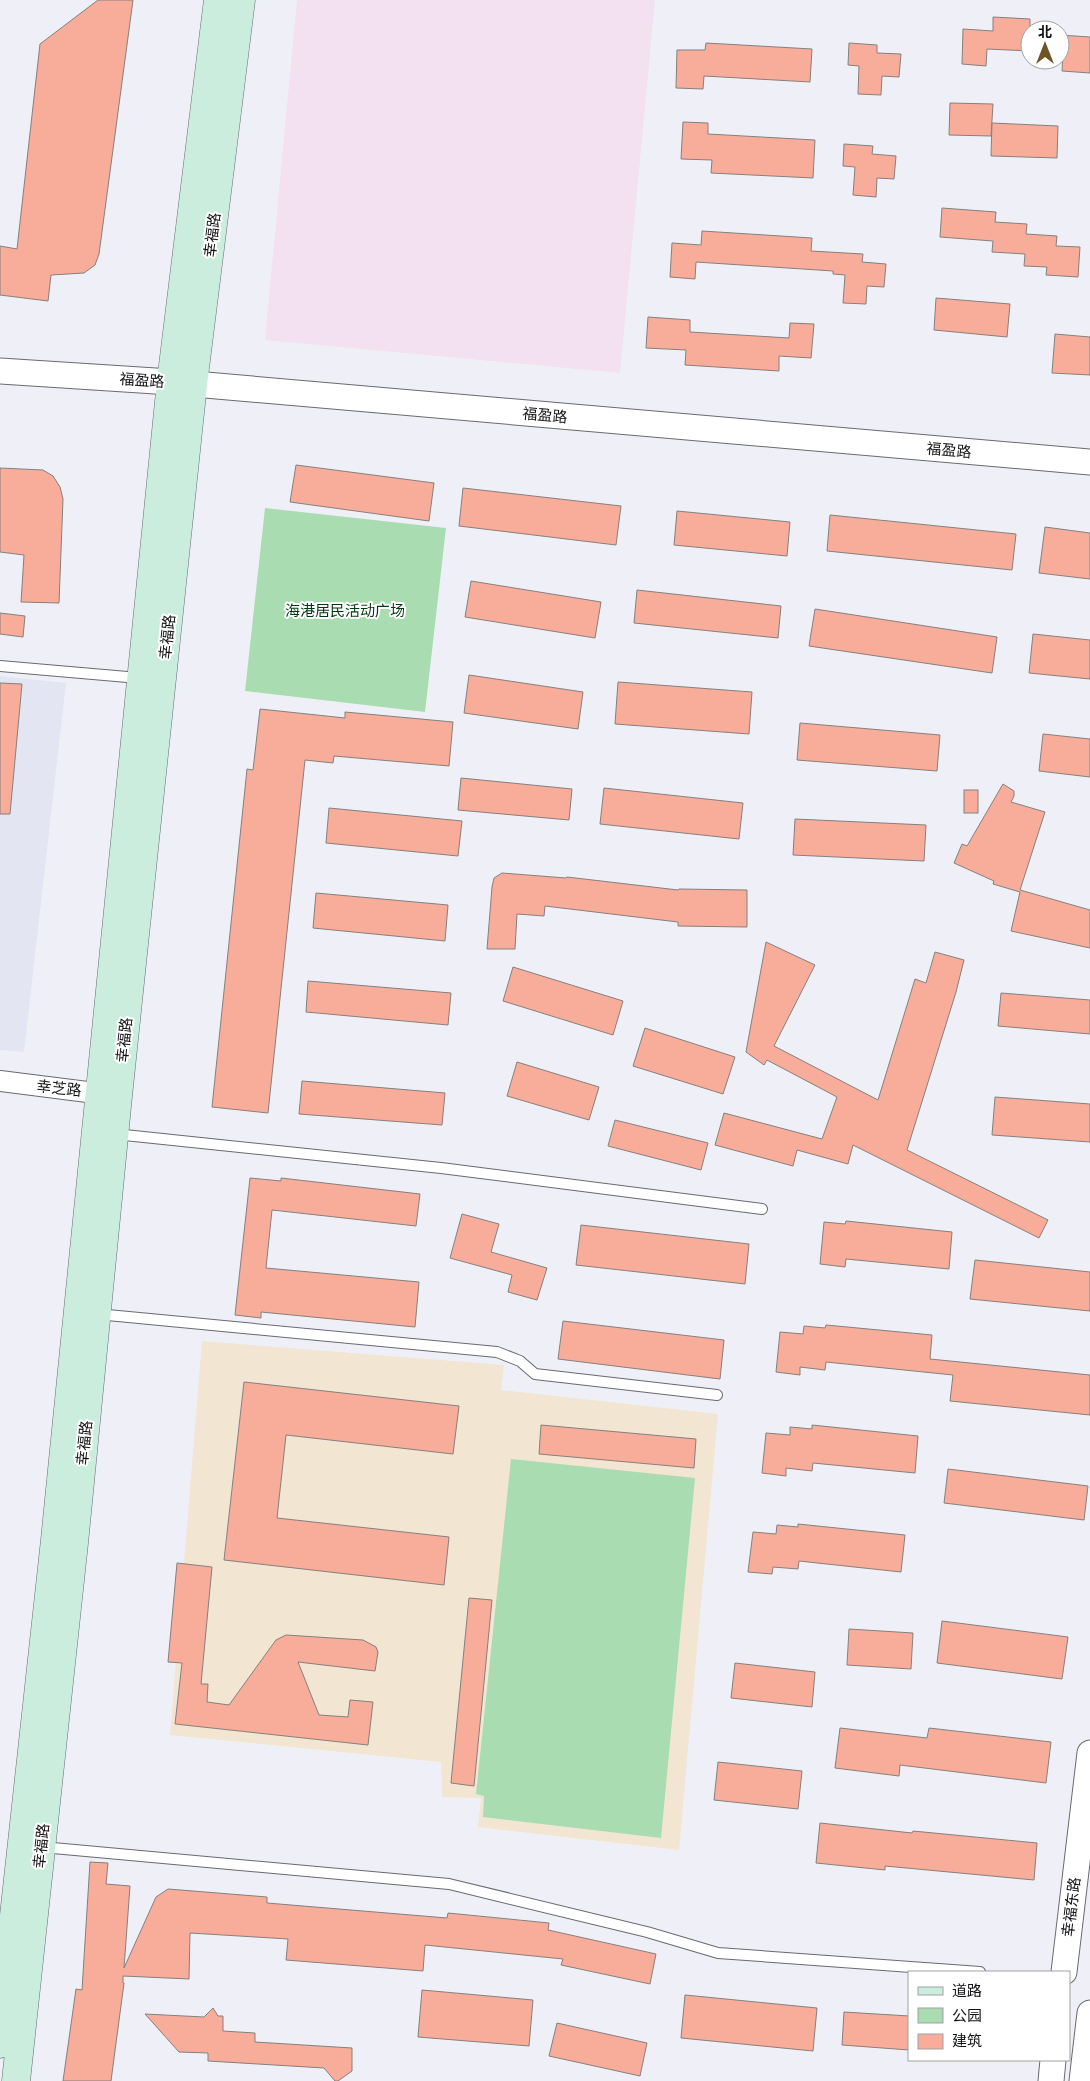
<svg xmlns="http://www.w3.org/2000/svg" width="1090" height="2081" font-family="Ubuntu,'Noto Sans SC',sans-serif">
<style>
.built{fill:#e3e5f3}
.education{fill:#f2e5d1}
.medical{fill:#f3e0f0}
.green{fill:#aadcb1}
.building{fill:#f8ad9b;stroke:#867f7d}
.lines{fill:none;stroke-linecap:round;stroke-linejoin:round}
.service-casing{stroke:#696a70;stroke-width:12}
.minor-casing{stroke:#696a70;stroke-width:22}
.tertiary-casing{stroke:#696a70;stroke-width:27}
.secondary-casing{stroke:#696a70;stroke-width:29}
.service{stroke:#fff;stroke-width:10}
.minor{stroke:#fff;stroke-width:20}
.tertiary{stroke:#fff;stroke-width:25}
.secondary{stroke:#cbeddd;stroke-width:28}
.labels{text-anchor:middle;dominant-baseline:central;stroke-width:4;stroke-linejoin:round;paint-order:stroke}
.street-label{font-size:15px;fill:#131316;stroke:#fff}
.park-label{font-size:15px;fill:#003811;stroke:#fff}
</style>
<rect width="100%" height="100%" fill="#eff0f7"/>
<polygon class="built" points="0,676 66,683 24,1052 0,1050"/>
<polygon class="education" points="202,1341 504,1365 501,1390 718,1414 679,1850 478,1827 481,1798 442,1797 441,1762 170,1735"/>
<polygon class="medical" points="297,0 655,0 620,373 265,340"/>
<g class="green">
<polygon points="265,508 446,528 425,712 245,691"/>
<polygon points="511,1459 695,1478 661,1838 483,1817 484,1796 476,1794"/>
</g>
<g class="building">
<polygon points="98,0 133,0 99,254 95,265 84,273 51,275 48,301 0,295 0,246 17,249 40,44"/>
<polygon points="993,17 1030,19 1030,51 987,49 986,66 962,64 963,29 993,31"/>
<polygon points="1060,35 1090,37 1090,73 1062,71 1063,53 1060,53"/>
<polygon points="706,43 812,49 810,82 704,76 703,89 676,88 677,50 705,50"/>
<polygon points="849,43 877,45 877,53 901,54 899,77 882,76 881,95 858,94 859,66 848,65"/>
<polygon points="950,103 993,104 991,136 949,135"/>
<polygon points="683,122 708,123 708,134 815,140 813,178 711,173 712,160 681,159"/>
<polygon points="992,123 1058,126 1057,158 991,156"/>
<polygon points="844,144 873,146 872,154 896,156 894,179 877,178 876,197 853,195 855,167 843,166"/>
<polygon points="942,208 996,212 995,222 1027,224 1026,234 1057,236 1056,246 1080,247 1078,277 1046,275 1047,267 1024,266 1025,254 992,252 993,241 940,237"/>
<polygon points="702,231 812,238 811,251 863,254 862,262 886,264 884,287 867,286 866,304 843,303 845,275 833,274 833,271 696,262 695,279 670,277 672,243 701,245"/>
<polygon points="936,298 1010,304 1007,337 934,330"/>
<polygon points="648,317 690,320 690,332 789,338 790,323 814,324 811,358 779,356 779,371 685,365 686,350 646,348"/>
<polygon points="1055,334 1090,337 1090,375 1052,373"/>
<polygon points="296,465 434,483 429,521 290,502"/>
<polygon points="0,468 43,470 53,476 60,487 63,499 59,603 21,602 24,555 0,552"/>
<polygon points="463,488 621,506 616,545 459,526"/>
<polygon points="677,511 790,522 787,556 674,545"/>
<polygon points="830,515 1016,534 1012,570 827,551"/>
<polygon points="1045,527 1090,533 1090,579 1039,573"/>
<polygon points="471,581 601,602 595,638 465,617"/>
<polygon points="637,590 781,606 778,638 634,623"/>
<polygon points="815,609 997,637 992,673 809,646"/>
<polygon points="0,613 25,616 23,637 0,634"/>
<polygon points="1033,634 1090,640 1090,679 1029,673"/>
<polygon points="469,675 583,692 578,729 464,713"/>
<polygon points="618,682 752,692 749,734 615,724"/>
<polygon points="0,683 22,684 10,814 0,814"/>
<polygon points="260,709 345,718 345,712 453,722 449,766 334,756 333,763 305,760 268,1113 212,1107 247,769 253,770"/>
<polygon points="800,723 940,735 937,771 797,760"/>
<polygon points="1043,734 1090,739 1090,777 1039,771"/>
<polygon points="461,778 572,789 569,820 458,810"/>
<polygon points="1003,784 1014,791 1014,796 1011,802 1045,812 1020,890 1090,910 1090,948 1011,931 1020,892 993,884 994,881 954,863 962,844 967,846"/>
<polygon points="604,788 743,803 739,839 600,824"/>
<rect x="964" y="790" width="14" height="23"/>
<polygon points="329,808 462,821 458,856 326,843"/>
<polygon points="795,819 926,825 924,861 793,855"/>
<polygon points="502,873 566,878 567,877 678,890 679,889 747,890 747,927 678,926 678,922 545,906 544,916 517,914 515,949 487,949 492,887 494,878"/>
<polygon points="316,893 448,905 445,941 313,928"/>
<polygon points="766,942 815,965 774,1046 878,1100 915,979 926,983 935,952 964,960 956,992 907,1150 1048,1220 1039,1238 853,1145 848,1164 797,1150 793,1166 715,1145 724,1113 822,1139 837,1097 767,1060 764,1065 746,1052"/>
<polygon points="513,967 623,1001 613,1035 503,1001"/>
<polygon points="308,981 451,993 448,1025 306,1012"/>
<polygon points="1001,993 1090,1000 1090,1034 998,1026"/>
<polygon points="645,1028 735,1057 723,1094 633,1066"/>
<polygon points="517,1062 599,1087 589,1120 507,1096"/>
<polygon points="302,1081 445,1093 442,1125 299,1114"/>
<polygon points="995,1097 1090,1104 1090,1142 992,1135"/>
<polygon points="615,1120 708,1143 701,1170 608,1146"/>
<polygon points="250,1178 281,1181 281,1178 420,1194 416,1226 272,1210 266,1268 419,1282 415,1327 261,1312 261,1318 235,1315"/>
<polygon points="462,1214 499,1224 491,1252 547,1268 537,1300 508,1292 512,1275 450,1258"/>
<polygon points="846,1221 952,1232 949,1269 846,1259 845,1267 820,1264 824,1222 845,1224"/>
<polygon points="581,1225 749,1244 745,1284 576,1265"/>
<polygon points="975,1260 1090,1272 1090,1311 970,1299"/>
<polygon points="563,1321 724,1340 720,1379 558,1359"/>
<polygon points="826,1325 932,1335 930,1359 1090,1375 1090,1415 950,1401 953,1375 826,1362 825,1370 800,1367 800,1375 776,1372 780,1332 803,1334 804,1326 825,1328"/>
<polygon points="244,1382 459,1406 453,1454 286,1435 277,1518 449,1537 444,1585 224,1560"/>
<polygon points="541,1425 696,1439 694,1468 539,1454"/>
<polygon points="812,1425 918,1436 915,1473 813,1463 812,1471 786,1468 786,1476 762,1473 766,1433 790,1435 790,1427 812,1429"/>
<polygon points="948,1469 1088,1486 1084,1520 944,1503"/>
<polygon points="798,1524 905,1535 901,1572 799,1561 798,1569 773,1567 772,1574 748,1572 753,1532 776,1534 777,1525 798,1527"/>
<polygon points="177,1563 212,1567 201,1684 208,1684 207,1702 229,1705 276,1640 286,1635 363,1640 376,1647 378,1652 375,1671 298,1662 319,1715 348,1717 350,1700 373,1702 368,1745 175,1724 182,1663 168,1662"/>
<polygon points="469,1598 492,1600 474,1786 451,1783"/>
<polygon points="942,1621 1068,1637 1062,1679 937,1663"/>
<polygon points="849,1629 913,1633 911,1669 847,1665"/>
<polygon points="735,1663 815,1672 812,1707 731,1698"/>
<polygon points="840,1728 927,1738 929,1728 1051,1742 1046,1783 900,1765 899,1776 835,1768"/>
<polygon points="718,1762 802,1771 798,1809 714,1800"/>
<polygon points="820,1823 912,1833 913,1831 1037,1843 1034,1880 885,1866 885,1870 816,1863"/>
<polygon points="90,1862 108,1863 106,1884 130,1886 124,1968 156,1897 168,1889 267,1897 267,1903 447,1918 448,1913 549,1923 548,1930 656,1954 650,1984 561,1965 563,1959 425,1945 423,1971 286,1960 288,1939 190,1933 189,1979 123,1976 123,1983 124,1983 111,2081 63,2081 76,1989 82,1990"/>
<polygon points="422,1990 533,2000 529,2046 418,2037"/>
<polygon points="685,1995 817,2008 813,2051 681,2038"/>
<polygon points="213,2008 218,2016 223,2016 223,2031 255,2033 255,2042 352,2048 352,2071 338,2081 335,2081 324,2068 208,2061 208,2053 179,2052 145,2014 204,2017"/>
<polygon points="844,2012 909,2016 909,2050 842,2045"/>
<polygon points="557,2023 647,2043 640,2076 549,2056"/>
</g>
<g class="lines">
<g class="service-casing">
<g id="service">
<polyline points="0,666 139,678"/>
<polyline points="115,1134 441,1168 762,1209"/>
<polyline points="97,1314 497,1352 520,1361 535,1374 717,1395"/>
<polyline points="42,1847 449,1884 647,1932 718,1953 980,1972"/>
</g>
</g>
<g class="minor-casing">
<polyline id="minor" points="0,1081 111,1095"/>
</g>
<g class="tertiary-casing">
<g id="tertiary">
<polyline points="0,371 171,382 1090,462"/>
<polyline points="1064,1972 1090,1753"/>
<polyline points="1051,2081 1053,2060"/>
<polyline points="1082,2081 1090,2013"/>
</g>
</g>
<g class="secondary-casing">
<g id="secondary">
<polyline points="0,2044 55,1540 171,382 218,0"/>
<polyline points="16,2081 74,1543 118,1096 193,384 241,0"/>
</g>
</g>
<use href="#service" class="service"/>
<use href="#minor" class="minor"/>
<use href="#tertiary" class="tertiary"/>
<use href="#secondary" class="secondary"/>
</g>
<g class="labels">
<g class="street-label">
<text transform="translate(212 235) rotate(-83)">幸福路</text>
<text transform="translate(142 380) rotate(4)">福盈路</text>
<text transform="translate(545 415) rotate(5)">福盈路</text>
<text transform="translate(949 450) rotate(5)">福盈路</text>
<text transform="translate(167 637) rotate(-84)">幸福路</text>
<text transform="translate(124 1040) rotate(-84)">幸福路</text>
<text transform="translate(59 1088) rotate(6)">幸芝路</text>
<text transform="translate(84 1443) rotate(-84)">幸福路</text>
<text transform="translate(41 1846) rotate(-84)">幸福路</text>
<text transform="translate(1071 1907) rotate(-83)">幸福东路</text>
</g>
<g class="park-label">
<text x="345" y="610">海港居民活动广场</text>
</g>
</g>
<rect x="908" y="1971" width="162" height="90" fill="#ffffff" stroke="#a1a1a2"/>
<rect x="918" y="1987" width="25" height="8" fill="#cbeddd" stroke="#a1a1a2"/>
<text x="952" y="1996" font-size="15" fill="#131316">道路</text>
<rect x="918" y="2008" width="25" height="15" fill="#aadcb1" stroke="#a1a1a2"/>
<text x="952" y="2021" font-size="15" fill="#131316">公园</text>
<rect x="918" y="2034" width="25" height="15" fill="#f8ad9b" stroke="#a1a1a2"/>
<text x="952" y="2046" font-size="15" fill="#131316">建筑</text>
<g transform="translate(1045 45)"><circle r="24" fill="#ffffff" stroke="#a1a1a2"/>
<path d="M0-4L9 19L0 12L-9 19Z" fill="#6e5426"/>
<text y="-8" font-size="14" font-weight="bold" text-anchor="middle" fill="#131316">北</text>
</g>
</svg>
